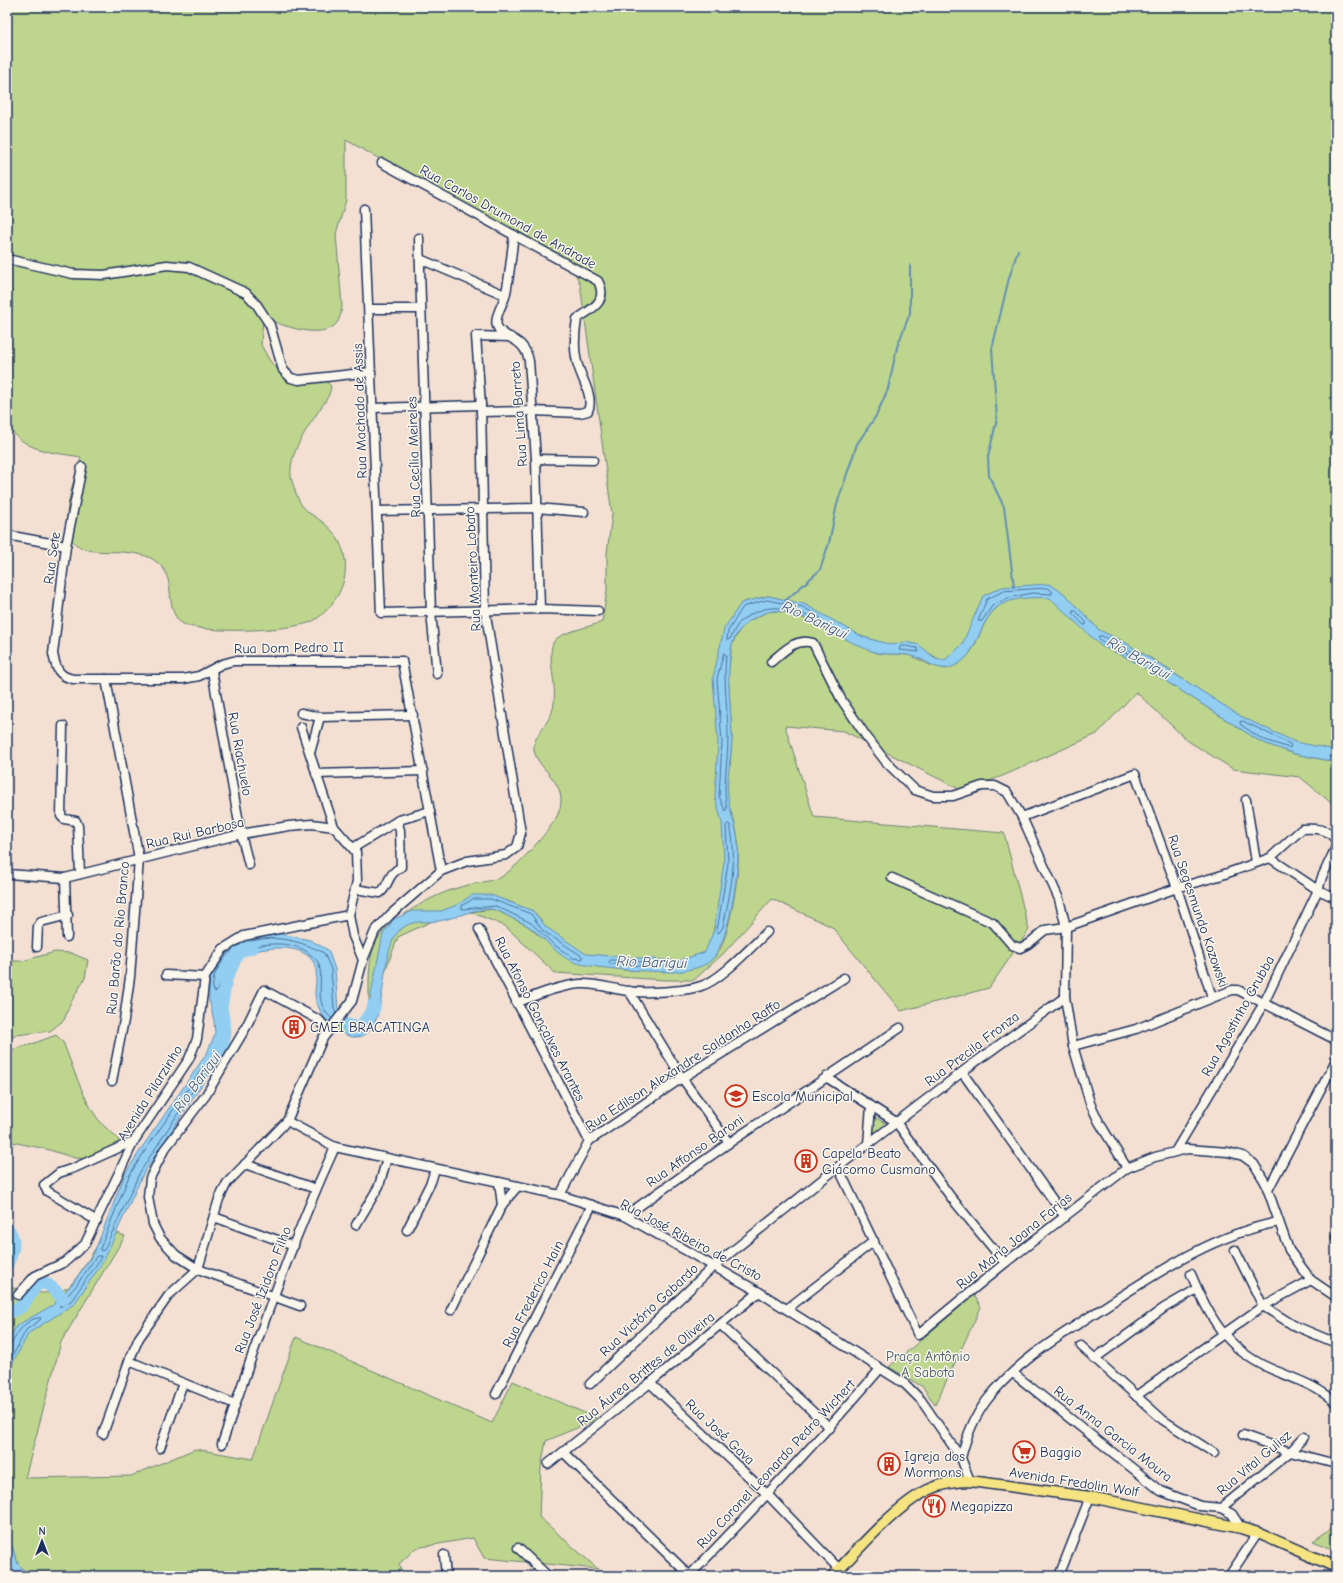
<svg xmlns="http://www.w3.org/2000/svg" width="1343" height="1583" font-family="'Comic Neue',sans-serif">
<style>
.green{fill:#bdd58c;stroke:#6c8275;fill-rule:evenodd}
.water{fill:#92cef2;stroke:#628eb7}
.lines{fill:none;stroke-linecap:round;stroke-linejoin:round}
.shore{stroke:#4b6f99;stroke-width:1}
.stream{stroke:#628eb7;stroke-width:2}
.river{stroke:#92cef2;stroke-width:13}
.minor-casing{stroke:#1b2f5e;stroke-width:11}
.major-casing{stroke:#1b2f5e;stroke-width:13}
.minor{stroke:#fbf7ec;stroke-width:8}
.major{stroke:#f6e381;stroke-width:10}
.labels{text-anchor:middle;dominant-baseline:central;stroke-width:3;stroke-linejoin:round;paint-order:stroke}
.street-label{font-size:14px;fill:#1b2f5e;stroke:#fbf7ec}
.poi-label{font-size:14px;fill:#1b2f5e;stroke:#fbf7ec;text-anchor:start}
.park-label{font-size:14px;fill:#44586a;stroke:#fbf7ec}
.water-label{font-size:15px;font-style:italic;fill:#395783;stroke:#fbf7ec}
</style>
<rect width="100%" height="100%" fill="#f3e0d2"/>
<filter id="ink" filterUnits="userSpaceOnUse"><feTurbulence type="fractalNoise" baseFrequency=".025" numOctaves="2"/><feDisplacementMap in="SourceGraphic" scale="8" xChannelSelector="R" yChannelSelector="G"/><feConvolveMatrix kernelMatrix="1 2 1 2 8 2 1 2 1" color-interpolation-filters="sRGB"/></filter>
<g filter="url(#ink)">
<g class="green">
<path d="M7,7h1329v749l-70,-22 -109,-72 -31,-19 -27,-13 -16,-17 -15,-10 -14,-2 47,45 27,12 30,18 103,66 34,12 41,8v45l-36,-30 -67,-8 -45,-28 -52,-49 -39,42 -92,41 -42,16 -119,-60 -59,-5 29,91 190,16 25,97 -40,58 -88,23 -69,-84 -60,-28 -49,55 -29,26h-29l-110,-7 -50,-47 -35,-14 24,-3 34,17 16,14 -2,-19 -9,-10 -28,-11 -66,18 -41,19 -17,45 -6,39 -8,12 -8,1 -9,-6c6,-2 12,-3 16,-9 3,-5 3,-14 3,-20 0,-28 -2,-57 22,-75 19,-15 43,-29 66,-36 14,-5 28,-5 42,-10 14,-6 53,-49 59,-64 13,-32 -20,-42 -24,-64 -2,-13 14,-26 18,-38 8,-23 -7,-55 2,-71 5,-8 38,-15 48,-19l5,-32v-37l5,-39 -32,-230 -5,-11 -10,-10 -219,-123v60l-10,34 6,72c-1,7 -2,15 -8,20 -17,13 -54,-1 -71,-9l-2,28 9,16 7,8 18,6 29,4 7,7c-1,12 -9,19 -15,29 -12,18 -30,44 -24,66 3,9 5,19 12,27 5,6 14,10 21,16 17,14 25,37 18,59 -4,14 -17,31 -30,38 -17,10 -124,15 -135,-1 -13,-17 -2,-42 -20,-57 -10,-9 -24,-10 -37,-11 -13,-1 -27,1 -39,-4 -30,-12 -7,-70 -1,-91 -29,-5 -58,-5 -74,-33zM768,596l36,8 41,24 18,9 21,6 3,3 31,1 33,19 -4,3 -17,-4 -20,-10 -33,-2 -76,-36 -18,-5 -14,-1 -26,13 -11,20 -4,30 4,64 -2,28 -9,-54 5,-65 4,-24 14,-21zM998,607c-20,14 -18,47 -42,57l8,-6 27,-49zM731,812c3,7 6,20 7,29 3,24 -7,89 -19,110 -4,7 -11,12 -19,15l9,-5 6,-40 17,-58zM585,964l96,7 -56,-1z"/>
<polygon points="55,952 71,953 88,960 85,978 70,1004 64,1020 50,1031 16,1035 7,1041 7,961 22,961"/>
<path d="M56,1035l7,7c10,25 19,55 35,77 9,13 21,14 24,31l-28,9 -19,-1 -29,-9 -39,-8v-90l25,-7z"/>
<polygon points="871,1115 887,1124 871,1138"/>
<path d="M107,1229l18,7 -64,106 -36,136 106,-2 64,-27 58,10 43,-122 196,86 21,-42 85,38 -52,22 -5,26 -2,50 59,52 -114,-11 -11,-20 -57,10 -17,16 5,12h-397v-290c18,6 42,11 60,2 8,-4 34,-49 40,-59z"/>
<polygon points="974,1295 981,1307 935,1405 923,1387 889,1367"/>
<polygon points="1336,1525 1336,1551 1313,1541"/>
</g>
<g class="water">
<path d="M1049,584l16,10 34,36 27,13 116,74 53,25 41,8v12l-41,-8 -34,-12 -103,-66 -30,-18 -27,-12 -51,-48c-18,-1 -44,-1 -57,13 -17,19 -16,49 -44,57 -14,3 -25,-10 -37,-12 -11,-3 -23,-1 -34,-3 -32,-8 -72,-44 -105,-42 -7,1 -13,4 -19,7 -12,7 -20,17 -23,31 -5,29 0,58 1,87 0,20 -6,41 -4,60 1,16 9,31 10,46 2,25 -9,108 -30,121 -8,5 -24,8 -33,9 -20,0 -90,-3 -106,-12 -16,-9 -26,-24 -41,-34 -6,-4 -13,-6 -18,-9 -6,-3 -12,-7 -19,-8 -18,-1 -34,9 -52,12 -14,2 -26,-2 -38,8 -26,21 -8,112 -48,108 -18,-3 -37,-25 -38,-43 0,-10 4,-23 -2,-33 -15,-21 -56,-12 -76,-5l-12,19 -7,29 6,33 -6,23 -75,114 -40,88 -29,42 -45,29 -16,29 -6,17v-34l9,-19 37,-21 20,-22 21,-30 31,-79 20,-31 62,-90 8,-19 -1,-13 -5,-21v-20l8,-19 10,-12 16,-9 34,-7 33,7 18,10 7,19 3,39 13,16h14l18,-90 11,-15 19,-8h28l16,-6 15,-10h19l42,16 13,16 40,27 92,7 27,-9 9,-22 10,-68 -2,-40 -7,-25 3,-55 -5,-64 11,-49 17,-26 27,-7 36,8 59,33 29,8 13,-3 14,3 16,13 10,2 17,-15 21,-49 19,-9z"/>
<polygon points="7,1531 18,1564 30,1576 7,1576"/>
</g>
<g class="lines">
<g class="shore">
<polygon points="1048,588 1052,591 1052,594 1032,593 1008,598 992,606 982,621 978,621 987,599 1004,591"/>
<path d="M767,600l36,7 17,10v3l-2,1c-28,-14 -50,-21 -77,0 -5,4 -8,13 -11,18l-3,1 1,-9 15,-24z"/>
<polygon points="1073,611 1076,611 1086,622 1086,625 1084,625 1073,614"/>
<polygon points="1099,636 1102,636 1132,651 1132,654 1130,655 1103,642 1099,639"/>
<polygon points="906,646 917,648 919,652 899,650 900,647"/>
<path d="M724,653l2,2c-3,28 2,55 2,83 0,24 -6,47 -1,71l-2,2 -6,-15 3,-54 -5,-63z"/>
<polygon points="1243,721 1290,744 1291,747 1289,748 1262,739 1241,725 1240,722"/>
<path d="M728,824l2,1c8,35 0,68 -7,102l-4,6 -2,-2 11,-68 -2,-37z"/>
<polygon points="473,899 491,899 531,914 543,931 582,956 582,959 573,958 553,944 531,923 496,906 462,909 462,906"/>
<path d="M232,952l1,3 -11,19 -5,17 -3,1c-5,-13 7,-30 15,-39z"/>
<polygon points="611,960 643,962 645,965 643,966 610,964 609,962"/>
<path d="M332,1019c-21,-19 -6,-37 -14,-57 -2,-3 -5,-5 -7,-7 -18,-16 -48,-12 -70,-5l-2,-3c26,-16 61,-7 85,6l7,16 3,39 2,5"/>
<polyline points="339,1026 351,1033 363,1031 361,1028 349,1027 343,1021"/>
<polygon points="213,1055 214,1058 140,1172 104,1250 101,1251 100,1249 129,1176 148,1146 211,1056"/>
<polygon points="97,1256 101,1256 99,1261 71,1301 60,1307 60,1304 76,1286"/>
<path d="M7,1345l5,-2c5,-10 15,-26 29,-25l-1,2 -14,10 -19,37"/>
</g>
<g class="stream">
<polyline points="1014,587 1004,507 989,476 988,457 997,419 992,349 1009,278 1018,250"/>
<polyline points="785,601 820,570 829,543 837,504 857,444 876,416 888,389 897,347 910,313 910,265"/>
</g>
<g class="river">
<polyline points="348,1025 360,1028 374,1008 374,1004"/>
<polyline points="208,1066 222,1050 225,1032 221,1007 226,979 239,951 251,948"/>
<path d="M7,1228c10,12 6,23 0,36"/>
<path d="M7,1311c31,2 20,-55 56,-12"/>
</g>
<g class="minor-casing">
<g id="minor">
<path d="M382,163l216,118c11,21 -7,28 -21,38 -2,12 -3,27 -1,38 2,18 19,37 12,54l-8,2 -47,-2 -52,1"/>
<polyline points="364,209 381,613 540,609 598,611"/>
<path d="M514,235c-3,20 -4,42 -9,62 -3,8 -11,21 -8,29 5,14 27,9 32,35l7,98 4,150"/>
<polyline points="419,238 431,612 437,674"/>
<polyline points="7,259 73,274 104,275 167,265 189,267 246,293 257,305 270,325 283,370 291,378 299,380 371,372"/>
<polyline points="420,259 505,295"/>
<polyline points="369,309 421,309"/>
<polyline points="373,408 481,405"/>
<polyline points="536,459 593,460"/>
<path d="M82,467l-16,79 -13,108c3,14 5,22 20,25h110l16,-3 23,-12 11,-3h169l39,210"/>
<polyline points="377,511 536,508 584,512"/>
<polyline points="7,535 66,546"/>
<path d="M771,662c12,-10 25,-25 42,-19l28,56 25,37 20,26 29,28 18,6h20l29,-10h13l12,6 15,25 37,82 7,28 -1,70 8,49 17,57 9,19 28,46"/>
<polyline points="212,671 241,834 249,865"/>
<polyline points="106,679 139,859 130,977 124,1020 112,1081"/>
<polyline points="301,713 320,717 413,715"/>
<polyline points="63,726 61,816 64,819 76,821 78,826 80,874"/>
<polyline points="301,727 334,827 356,852 357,881 349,915"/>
<polyline points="310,753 320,717"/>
<polyline points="316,774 423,771"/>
<polyline points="1246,800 1256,862"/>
<polyline points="1022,817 1135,774 1177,888 1212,997"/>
<polyline points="353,848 399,820 430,811"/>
<polyline points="1270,858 1318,890 1336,898"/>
<polyline points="7,874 65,878 241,834 289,826 312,824 334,827"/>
<polyline points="65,878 67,937"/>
<path d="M892,878l101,45 19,22 8,3 8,-4 17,-14 21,-3 111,-39 42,-12 51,-18 32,-29c13,-1 27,-1 34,12"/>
<path d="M355,889l25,4c10,-8 6,-18 21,-26l-1,-37 -3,-9"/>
<polyline points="479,929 589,1141"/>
<polyline points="37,947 38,926 41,922 68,915"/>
<polyline points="166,975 205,977"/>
<polyline points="629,991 682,1078 729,1143"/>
<path d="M516,1003c21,-8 42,-17 64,-19 17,-1 32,5 48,7 15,3 59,0 73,-5 20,-6 50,-39 66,-54"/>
<polyline points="1073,1046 1136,1029 1232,990 1238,990 1336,1040"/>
<polyline points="962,1072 1065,1217"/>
<polyline points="826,1077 896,1122 950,1196 1005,1263"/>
<polyline points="287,1121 335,1147 560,1195 625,1216 759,1292 905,1384 921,1400 961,1458 970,1481"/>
<polyline points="868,1144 871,1106"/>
<polyline points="1176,1150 1264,1003 1318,890 1322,877 1336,847"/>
<polyline points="245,1164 316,1189"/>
<polyline points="838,1167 918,1335 1005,1263 1127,1168 1155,1157 1187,1149 1228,1152 1243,1156 1254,1164 1265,1182 1289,1250 1311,1280 1336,1297"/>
<polyline points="499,1182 502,1205"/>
<polyline points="1268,1190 1336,1060"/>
<polyline points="560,1195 589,1141 682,1078 844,978"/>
<polyline points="625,1216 729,1143 900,1028"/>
<polyline points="214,1217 294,1246"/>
<polyline points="97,1221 47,1191 44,1185 59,1173 74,1168 134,1141"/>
<polyline points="356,1225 379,1186 387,1158"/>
<polyline points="407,1230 431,1182 435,1169"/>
<polyline points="1336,1237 1336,1238"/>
<polyline points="1235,1250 1263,1306 1293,1325 1336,1343"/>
<path d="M1191,1274c17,41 35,75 78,94 23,10 48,17 67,35"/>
<polyline points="18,1295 35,1276 65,1262 85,1244 134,1141 189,1059 197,1039 205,977 223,949 244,936 349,915 353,936 363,960"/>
<polyline points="300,1306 198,1269 176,1255 160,1238 153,1224 148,1197 150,1178 164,1150 206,1095 245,1029 264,990 319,1020 328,1030"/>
<polyline points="787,1309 874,1241"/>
<polyline points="451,1310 502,1205 518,1186"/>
<polyline points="721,1325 830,1428"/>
<polyline points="1081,1346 1163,1420 1214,1453"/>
<polyline points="1094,1359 1164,1308 1197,1289"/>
<polyline points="129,1361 235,1404"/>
<polyline points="1013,1373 1161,1491 1200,1506 1221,1508 1232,1514 1241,1528"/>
<polyline points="650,1383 768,1495 839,1569"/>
<polyline points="590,1384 715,1265 838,1167 970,1066 1065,997"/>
<polyline points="496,1394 592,1205"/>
<polyline points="1136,1396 1263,1306 1311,1280"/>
<polyline points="103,1434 129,1361 139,1338 169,1295 198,1269 219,1199 227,1183 287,1121 323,1038 352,1001 363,960 375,931 391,914 441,871 467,861 506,855 517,847 521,833 485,609 481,405 476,336 510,337"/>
<polyline points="1243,1435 1290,1452 1336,1464"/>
<path d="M222,1444c33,-100 69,-201 113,-297"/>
<polyline points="160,1448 183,1383"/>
<polyline points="563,1452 690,1576"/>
<path d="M961,1458c5,-20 13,-41 26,-58 29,-38 71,-63 111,-89 56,-36 113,-76 181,-89"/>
<polyline points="548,1464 650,1383 759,1292"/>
<polyline points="1221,1508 1290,1452 1304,1437"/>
<polyline points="518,1548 548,1576"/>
<polyline points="444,1555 446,1576"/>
<path d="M690,1575c65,-67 129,-135 190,-206"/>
<polyline points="1059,1576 1090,1497"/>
<polyline points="1229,1576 1258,1533"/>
</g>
</g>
<g class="major-casing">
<path id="major" d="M833,1576c24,-26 64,-71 95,-86 13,-6 28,-9 42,-9l120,16 151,31 17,5 78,34"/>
</g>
<use href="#minor" class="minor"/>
<use href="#major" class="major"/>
</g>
</g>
<defs>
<g id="building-ring" transform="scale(1.15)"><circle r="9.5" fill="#fbf7ec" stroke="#c8321e" stroke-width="1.5"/><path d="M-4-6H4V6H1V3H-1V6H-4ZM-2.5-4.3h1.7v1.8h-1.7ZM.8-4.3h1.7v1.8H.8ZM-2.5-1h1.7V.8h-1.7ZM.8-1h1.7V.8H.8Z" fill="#c8321e"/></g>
<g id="school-ring" transform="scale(1.15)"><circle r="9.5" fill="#fbf7ec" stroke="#c8321e" stroke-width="1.5"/><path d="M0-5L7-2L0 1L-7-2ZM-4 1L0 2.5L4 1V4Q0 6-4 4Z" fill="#c8321e"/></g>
<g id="supermarket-ring" transform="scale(1.15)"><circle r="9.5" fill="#fbf7ec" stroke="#c8321e" stroke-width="1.5"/><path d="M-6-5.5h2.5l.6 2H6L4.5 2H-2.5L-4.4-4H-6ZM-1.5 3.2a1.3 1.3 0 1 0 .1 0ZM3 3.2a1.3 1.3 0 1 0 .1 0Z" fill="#c8321e"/></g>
<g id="restaurant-ring" transform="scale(1.15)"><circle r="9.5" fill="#fbf7ec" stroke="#c8321e" stroke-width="1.5"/><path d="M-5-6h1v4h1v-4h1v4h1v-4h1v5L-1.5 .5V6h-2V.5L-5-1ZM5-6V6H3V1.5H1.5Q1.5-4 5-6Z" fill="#c8321e"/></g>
</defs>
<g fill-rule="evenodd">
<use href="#building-ring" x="294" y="1027"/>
<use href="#school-ring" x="736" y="1096"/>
<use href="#building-ring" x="806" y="1161"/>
<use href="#supermarket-ring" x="1024" y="1452"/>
<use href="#building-ring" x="889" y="1464"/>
<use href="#restaurant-ring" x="934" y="1506"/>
</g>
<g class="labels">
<g class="street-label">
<text transform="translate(508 217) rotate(29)">Rua Carlos Drumond de Andrade</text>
<text transform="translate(360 411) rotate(-92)">Rua Machado de Assis</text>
<text transform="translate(519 414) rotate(-94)">Rua Lima Barreto</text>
<text transform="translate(414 457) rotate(-92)">Rua Cecília Meireles</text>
<text transform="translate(52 558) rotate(-82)">Rua Sete</text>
<text transform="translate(473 569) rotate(-93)">Rua Monteiro Lobato</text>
<text transform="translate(289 648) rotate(-1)">Rua Dom Pedro II</text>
<text transform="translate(240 754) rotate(80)">Rua Riachuelo</text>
<text transform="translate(195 833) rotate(-13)">Rua Rui Barbosa</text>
<text transform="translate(1198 911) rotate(71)">Rua Segesmundo Kozowski</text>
<text transform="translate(118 938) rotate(-85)">Rua Barão do Rio Branco</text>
<text transform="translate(1238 1016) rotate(-61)">Rua Agostinho Grubba</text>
<text transform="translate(540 1019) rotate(63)">Rua Afonso Gonçalves Arantes</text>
<text transform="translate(972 1049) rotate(-37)">Rua Precila Fronza</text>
<text transform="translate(683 1065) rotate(-33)">Rua Edilson Alexandre Saldanha Raffo</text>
<text transform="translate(150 1093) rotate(-58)">Avenida Pilarzinho</text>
<text transform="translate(695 1151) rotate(-35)">Rua Affonso Baroni</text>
<text transform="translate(691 1240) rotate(28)">Rua José Ribeiro de Cristo</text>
<text transform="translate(1014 1241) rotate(-39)">Rua Maria Joana Farias</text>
<text transform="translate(263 1290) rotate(-69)">Rua José Izidoro Filho</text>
<text transform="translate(533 1294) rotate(-63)">Rua Frederico Hain</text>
<text transform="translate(649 1310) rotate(-43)">Rua Victório Gabardo</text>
<text transform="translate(646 1369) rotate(-39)">Rua Áurea Brittes de Oliveira</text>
<text transform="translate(720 1432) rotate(43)">Rua José Gava</text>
<text transform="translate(1113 1434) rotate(38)">Rua Anna Garcia Moura</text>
<text transform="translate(1254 1463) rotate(-40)">Rua Vital Gulisz</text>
<text transform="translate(776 1464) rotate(-47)">Rua Coronel Leonardo Pedro Wichert</text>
<text transform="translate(1074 1482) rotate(9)">Avenida Fredolin Wolf</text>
</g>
<g class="poi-label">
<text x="310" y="1027">CMEI BRACATINGA</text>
<text x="752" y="1096">Escola Municipal</text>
<text x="822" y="1153">Capela Beato<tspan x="822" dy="16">Giácomo Cusmano</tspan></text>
<text x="1040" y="1452">Baggio</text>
<text x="904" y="1456">Igreja dos<tspan x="904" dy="16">Mormons</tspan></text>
<text x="950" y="1506">Megapizza</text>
</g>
<g class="park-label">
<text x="928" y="1356">Praça Antônio<tspan x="928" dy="16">A Sabota</tspan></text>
</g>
<g class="water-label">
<text transform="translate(815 620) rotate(25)">Rio Barigui</text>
<text transform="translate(1139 658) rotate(30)">Rio Barigui</text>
<text transform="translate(652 962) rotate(2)">Rio Barigui</text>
<text transform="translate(197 1082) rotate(-54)">Rio Barigui</text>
</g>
</g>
<rect width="1343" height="1583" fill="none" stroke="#fbf7ec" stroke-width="24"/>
<rect x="12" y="12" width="1319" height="1559" fill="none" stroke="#1b2f5e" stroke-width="1.5" filter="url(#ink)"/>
<g transform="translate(42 1541)" stroke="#fbf7ec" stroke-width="3" paint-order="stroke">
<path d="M0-3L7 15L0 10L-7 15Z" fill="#1b2f5e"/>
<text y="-6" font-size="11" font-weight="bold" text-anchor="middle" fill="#1b2f5e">N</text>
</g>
</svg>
